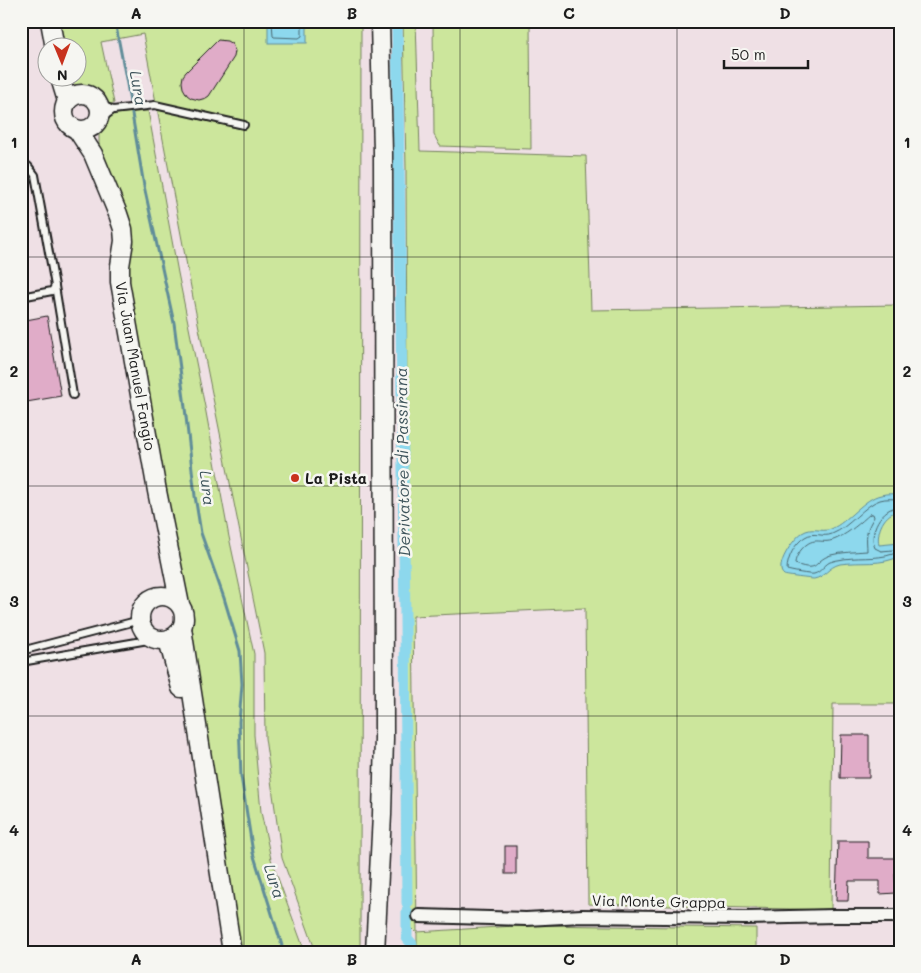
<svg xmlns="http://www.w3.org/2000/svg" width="921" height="973" font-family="Mali,sans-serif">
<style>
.green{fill:#cce69c;stroke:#74815c}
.water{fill:#8dd8ed;stroke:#608d99}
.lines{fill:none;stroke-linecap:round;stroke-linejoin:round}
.shore{stroke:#496770;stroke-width:1}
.stream{stroke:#608d99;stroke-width:3}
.canal{stroke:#8dd8ed;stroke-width:11}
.building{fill:#e0acc8;stroke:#1c1c1c}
.lane-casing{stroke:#1c1c1c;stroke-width:10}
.street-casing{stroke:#1c1c1c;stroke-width:16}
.secondary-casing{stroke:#1c1c1c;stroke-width:21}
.lane{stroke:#f6f6f2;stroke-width:6}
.street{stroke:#f6f6f2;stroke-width:12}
.secondary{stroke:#f6f6f2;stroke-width:18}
.grid{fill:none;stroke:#1c1c1c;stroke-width:1;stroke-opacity:0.55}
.poi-dot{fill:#c8321e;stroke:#f6f6f2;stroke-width:2}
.labels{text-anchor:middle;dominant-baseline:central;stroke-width:5;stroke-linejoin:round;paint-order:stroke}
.street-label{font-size:15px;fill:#1c1c1c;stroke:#f6f6f2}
.poi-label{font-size:15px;font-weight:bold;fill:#1c1c1c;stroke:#f6f6f2;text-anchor:start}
.water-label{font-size:16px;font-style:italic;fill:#3e545b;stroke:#f6f6f2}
.neatline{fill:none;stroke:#1c1c1c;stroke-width:2}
.grid-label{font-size:16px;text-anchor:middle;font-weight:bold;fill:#1c1c1c}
</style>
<rect width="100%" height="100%" fill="#efe0e5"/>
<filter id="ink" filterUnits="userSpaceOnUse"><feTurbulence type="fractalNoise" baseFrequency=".02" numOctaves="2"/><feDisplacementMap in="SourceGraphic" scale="10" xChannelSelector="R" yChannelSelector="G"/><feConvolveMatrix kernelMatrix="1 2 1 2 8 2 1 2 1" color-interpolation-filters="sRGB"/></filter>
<g filter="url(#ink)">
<g class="green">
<path d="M56,21h305l-1,931h-44l-34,-94 -17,-120 -1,-85 -70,-350 -51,-269 -42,8 13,61 -10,2c-4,-6 -8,-12 -14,-15 -12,-5 -12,1 -20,-12h8v-30l-18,-1z"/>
<polygon points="403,21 416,21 420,151 586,156 591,310 900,305 900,704 833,704 831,910 588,904 585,608 413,616 417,932 531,925 756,928 756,952 417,952 417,933 409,925 406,168"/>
<polygon points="433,21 530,21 531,149 440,146 434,135"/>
<polygon points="148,111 178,273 205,407 229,537 254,654 254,735 261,812 271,859 305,952 244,952 236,932 203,707 199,699 125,281 99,153 99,124 106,116 113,114"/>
</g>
<g class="water">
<rect x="268" y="21" width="39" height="22"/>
<path d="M900,494v17c-16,1 -24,21 -21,34l21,-2v13c-18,10 -40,5 -60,8 -12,3 -15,13 -26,15 -3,0 -28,-3 -30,-4 -11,-8 10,-37 18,-42 11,-7 19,0 29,-4 17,-7 33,-31 50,-34 6,-2 13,-1 19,-1z"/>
</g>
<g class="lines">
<g class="shore">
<polyline points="272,21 273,36 274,37 299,38 302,36 302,21"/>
<path d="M900,499c-6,0 -14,-1 -20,1 -16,5 -30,27 -48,34 -9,4 -18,-3 -27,3 -10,6 -18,21 -18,33 3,1 23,5 27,4 7,-2 10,-9 16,-12 1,0 6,-2 8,-2 18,-4 37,0 55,-6l2,-2 -2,-2 -12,1 -6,-3c-7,-15 6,-42 25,-41"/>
<path d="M870,514h3l1,3c-3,5 -6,10 -7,16 -1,6 0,12 0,18 -12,1 -25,1 -36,4 -19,6 -10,18 -36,9 0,-5 3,-10 6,-14 14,-17 20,-3 37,-12 12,-6 22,-15 32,-24z"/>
</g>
<polyline class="stream" points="115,21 127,84 144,186 174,323 184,399 195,496 201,533 224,598 240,651 242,684 239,722 241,776 253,853 284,952"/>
<g class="canal">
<polyline points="397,21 405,617 407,903"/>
<polyline points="407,911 407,938 412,944 411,952"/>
</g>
</g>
<g class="building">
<polygon points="218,40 227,41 232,44 235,51 234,57 209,96 206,98 199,100 191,98 187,95 183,88 182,82 183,76 186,72"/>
<polygon points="47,316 61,396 21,403 21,321"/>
<polygon points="841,735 869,735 869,778 840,778"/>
<polygon points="838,841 868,841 868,858 900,858 900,874 895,874 896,893 880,894 880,881 849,881 848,901 836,901"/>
<rect x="505" y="846" width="11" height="28"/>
</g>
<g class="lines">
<g class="lane-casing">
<g id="lane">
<polyline points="98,103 113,110"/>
<polyline points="98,121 113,110 155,105 244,125"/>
<polyline points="21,167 28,166 35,175 55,286 52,291 21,297"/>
<polyline points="55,286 73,395"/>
<polyline points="21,651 140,620"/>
<polyline points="21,662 154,639"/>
</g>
</g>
<g class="street-casing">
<polyline id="street" points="419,916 526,919 582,916 745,918 835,916 900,916"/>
</g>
<g class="secondary-casing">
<g id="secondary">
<polyline points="50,21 55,48"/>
<polyline points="60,78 67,101"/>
<circle cx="82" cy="112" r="18"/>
<polyline points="78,131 93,154 118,214 123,229 124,241 120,266 120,282 157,491 180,605"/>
<circle cx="162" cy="618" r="22"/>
<polyline points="182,628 232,952"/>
<polyline points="168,640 181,688"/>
<polyline points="375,952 382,815 384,738 383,153 380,21"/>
</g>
</g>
<use href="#lane" class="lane"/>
<use href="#street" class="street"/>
<use href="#secondary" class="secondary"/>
</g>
</g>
<path class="grid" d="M244,21v931M460,21v931M677,21v931M21,257h879M21,486h879M21,716h879"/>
<circle class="poi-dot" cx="295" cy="478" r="5"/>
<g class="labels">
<g class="street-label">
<text transform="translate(136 366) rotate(80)">Via Juan Manuel Fangio</text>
<text transform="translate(659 901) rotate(1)">Via Monte Grappa</text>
</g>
<g class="poi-label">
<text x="305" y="478">La Pista</text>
</g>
<g class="water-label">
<text transform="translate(139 88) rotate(80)">Lura</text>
<text transform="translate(402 462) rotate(-91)">Derivatore di Passirana</text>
<text transform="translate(208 488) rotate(83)">Lura</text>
<text transform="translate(275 881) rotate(72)">Lura</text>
</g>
</g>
<rect width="921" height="973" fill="none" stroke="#f6f6f2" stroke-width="55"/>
<g transform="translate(62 62) rotate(179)"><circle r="24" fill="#f6f6f2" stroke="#9f9f9c"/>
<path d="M0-4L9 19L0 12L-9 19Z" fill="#c8321e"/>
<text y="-8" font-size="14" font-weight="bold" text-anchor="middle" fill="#1c1c1c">N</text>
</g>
<path d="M724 60v8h84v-8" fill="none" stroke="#1c1c1c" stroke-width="2.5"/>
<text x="731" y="60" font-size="15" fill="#1c1c1c" stroke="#f6f6f2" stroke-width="4" paint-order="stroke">50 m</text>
<rect x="28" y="28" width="866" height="918" class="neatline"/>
<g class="grid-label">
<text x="136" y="19">A</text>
<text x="352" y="19">B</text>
<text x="569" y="19">C</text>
<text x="785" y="19">D</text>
<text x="14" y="148">1</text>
<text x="907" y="148">1</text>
<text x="14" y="377">2</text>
<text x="907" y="377">2</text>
<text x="14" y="607">3</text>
<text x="907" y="607">3</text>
<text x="14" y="836">4</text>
<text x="907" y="836">4</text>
<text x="136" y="965">A</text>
<text x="352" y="965">B</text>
<text x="569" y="965">C</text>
<text x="785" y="965">D</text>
</g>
</svg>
